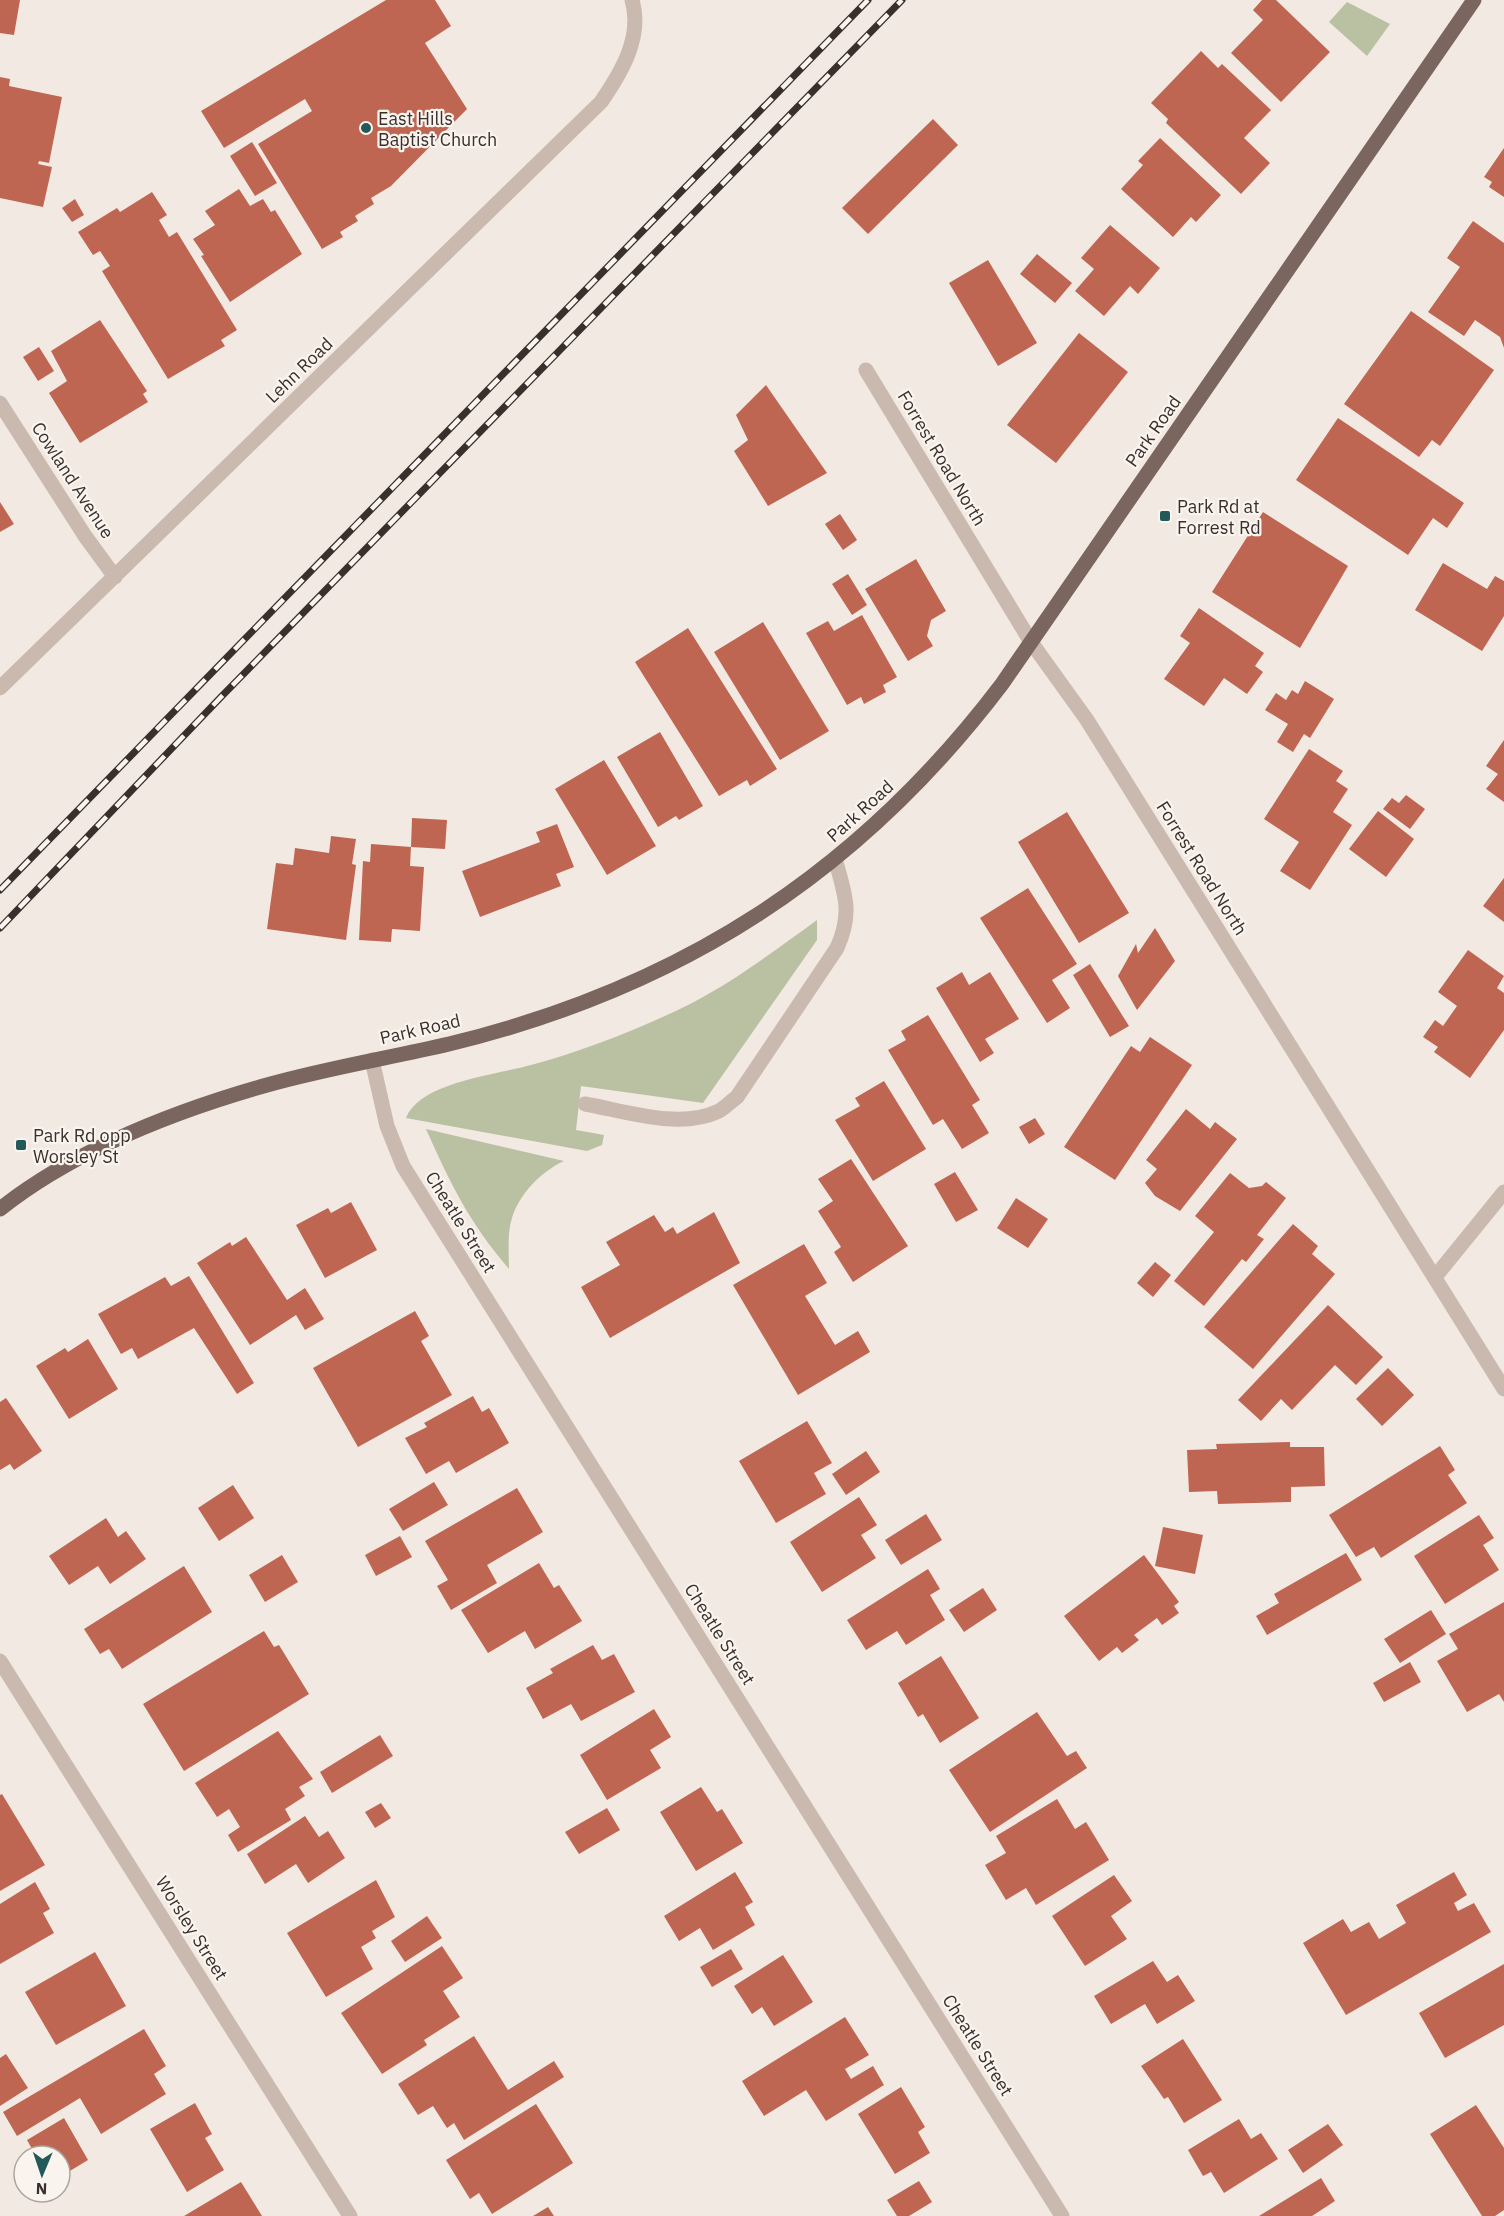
<svg xmlns="http://www.w3.org/2000/svg" width="1504" height="2216" font-family="'IBM Plex Sans',sans-serif">
<style>
.green{fill:#b9c1a2}
.building{fill:#bf6653}
.lines{fill:none;stroke-linecap:round;stroke-linejoin:round}
.minor{stroke:#cab9ae;stroke-width:15}
.major{stroke:#7a665e;stroke-width:15}
.rail-casing{stroke:#3a2f2c;stroke-width:7}
.rail{stroke:#faf4ee;stroke-width:4.5;stroke-dasharray:14;stroke-linecap:butt}
.poi-dot{fill:#235959;stroke:#faf4ee;stroke-width:2}
.labels{text-anchor:middle;dominant-baseline:central;stroke-width:4.5;stroke-linejoin:round;paint-order:stroke}
.poi-label{font-size:18px;fill:#3a2f2c;stroke:#faf4ee;text-anchor:start}
.street-label{font-size:18px;fill:#3a2f2c;stroke:#faf4ee}
</style>
<rect width="100%" height="100%" fill="#f2e9e2"/>
<g class="green">
<polygon points="1347,2 1390,24 1367,56 1329,22"/>
<path d="M817,920v20l-114,163 -122,-17 -5,44 28,5 -2,10 -15,6 -181,-33c14,-36 90,-43 125,-53 55,-15 109,-36 161,-62 44,-23 85,-54 125,-83z"/>
<path d="M426,1129l138,32c-22,10 -45,33 -52,57 -5,15 -3,35 -3,51 -40,-47 -58,-84 -83,-140z"/>
</g>
<g class="building">
<polygon points="0,0 20,0 14,35 0,33"/>
<polygon points="386,0 435,0 451,26 425,43 467,109 391,186 371,198 374,204 355,216 358,221 340,232 343,237 322,249 258,144 312,111 305,99 224,148 201,111"/>
<polygon points="1262,0 1276,0 1330,52 1281,102 1231,53 1263,20 1253,10"/>
<polygon points="1201,51 1218,68 1222,64 1271,110 1244,138 1270,163 1241,194 1166,123 1168,119 1151,103"/>
<polygon points="0,77 10,79 9,86 62,97 49,163 39,161 38,164 52,167 43,207 0,198"/>
<polygon points="933,119 958,145 868,234 842,208"/>
<polygon points="1160,138 1221,195 1196,222 1191,217 1173,237 1121,189 1143,165 1138,161"/>
<polygon points="252,142 277,183 255,196 230,156"/>
<polygon points="1504,148 1504,197 1489,187 1492,182 1484,177"/>
<polygon points="239,189 250,206 263,199 271,212 275,210 302,254 230,302 201,256 204,255 193,239 215,225 205,211"/>
<polygon points="152,192 167,215 159,220 169,237 177,232 237,330 221,340 225,346 168,379 102,271 110,266 100,251 93,255 78,232 117,208 120,212"/>
<polygon points="75,199 84,215 72,222 62,208"/>
<polygon points="1473,221 1504,243 1504,348 1500,337 1475,320 1464,336 1428,312 1460,267 1447,258"/>
<polygon points="1110,225 1160,268 1138,294 1130,286 1104,316 1075,291 1094,269 1081,258"/>
<polygon points="1037,254 1072,283 1055,303 1020,274"/>
<polygon points="988,260 1037,343 998,366 949,283"/>
<polygon points="1411,311 1494,370 1440,446 1432,440 1419,457 1344,404"/>
<polygon points="100,320 147,391 143,394 148,402 80,443 49,393 67,381 51,351"/>
<polygon points="1079,333 1128,372 1056,463 1007,425"/>
<polygon points="39,347 54,371 38,381 23,357"/>
<polygon points="766,385 827,473 768,506 734,451 748,440 736,415"/>
<polygon points="1338,418 1464,503 1447,528 1433,518 1408,555 1296,480"/>
<polygon points="0,502 14,524 0,532"/>
<polygon points="1263,512 1348,566 1300,648 1212,592"/>
<polygon points="840,514 857,540 843,550 825,524"/>
<polygon points="916,559 946,611 931,620 927,636 933,646 908,661 865,589"/>
<polygon points="1443,563 1487,589 1495,576 1504,581 1504,616 1482,651 1415,610"/>
<polygon points="848,574 867,605 852,615 832,584"/>
<polygon points="1199,608 1264,653 1255,666 1263,672 1247,694 1224,678 1204,706 1164,679 1190,643 1180,636"/>
<polygon points="862,615 897,677 883,685 886,692 864,704 861,697 847,705 806,633 828,621 834,631"/>
<polygon points="763,622 829,731 780,760 714,652"/>
<polygon points="688,628 777,769 750,786 747,780 719,796 635,662"/>
<polygon points="1305,681 1334,699 1310,738 1304,734 1293,752 1277,742 1288,724 1265,710 1276,693 1286,700 1292,690 1298,694"/>
<polygon points="660,732 703,806 679,820 676,816 658,827 617,757"/>
<polygon points="1504,740 1504,802 1486,789 1498,774 1486,766"/>
<polygon points="1309,749 1343,771 1336,781 1348,789 1333,812 1352,825 1310,890 1280,871 1299,842 1264,819"/>
<polygon points="604,760 656,846 607,875 555,789"/>
<polygon points="1406,795 1425,809 1410,829 1383,809 1392,798 1399,803"/>
<polygon points="1378,811 1414,839 1386,877 1349,849"/>
<polygon points="1067,812 1129,913 1079,943 1018,842"/>
<polygon points="412,818 447,820 445,849 411,847"/>
<polygon points="557,824 574,867 556,874 561,886 480,917 462,871 540,842 536,832"/>
<polygon points="331,836 356,839 352,864 356,865 346,940 267,929 276,863 293,865 295,848 329,853"/>
<polygon points="371,844 411,847 410,866 424,867 420,931 392,929 391,942 359,940 363,861 370,862"/>
<polygon points="1504,878 1504,922 1483,906"/>
<polygon points="1028,888 1077,964 1052,980 1070,1008 1047,1023 980,918"/>
<polygon points="1155,928 1175,961 1137,1010 1118,976 1136,944 1138,953"/>
<polygon points="1468,950 1504,976 1497,988 1504,993 1504,1030 1470,1078 1434,1052 1438,1047 1423,1037 1435,1020 1443,1026 1457,1006 1438,992"/>
<polygon points="1090,964 1129,1026 1110,1037 1073,975"/>
<polygon points="962,972 969,985 990,972 1019,1019 985,1039 994,1053 980,1062 936,988"/>
<polygon points="928,1015 980,1100 972,1105 989,1133 962,1149 943,1119 933,1125 888,1050 906,1040 901,1031"/>
<polygon points="1150,1037 1192,1065 1115,1180 1064,1147 1131,1046 1140,1052"/>
<polygon points="884,1081 926,1149 873,1181 835,1120 860,1106 855,1098"/>
<polygon points="1186,1109 1210,1129 1215,1122 1237,1139 1180,1211 1155,1196 1145,1183 1157,1169 1146,1160"/>
<polygon points="1035,1118 1045,1134 1029,1144 1019,1127"/>
<polygon points="851,1159 908,1246 853,1282 834,1252 841,1247 818,1211 833,1201 818,1179"/>
<polygon points="955,1172 978,1210 956,1222 934,1184"/>
<polygon points="1230,1173 1249,1188 1262,1186 1266,1182 1286,1198 1257,1235 1264,1239 1246,1262 1242,1259 1204,1306 1174,1281 1214,1232 1195,1216"/>
<polygon points="1016,1198 1048,1219 1028,1248 997,1228"/>
<polygon points="351,1202 377,1250 325,1278 296,1225 328,1208 331,1213"/>
<polygon points="714,1212 740,1263 610,1338 581,1287 620,1265 606,1242 654,1215 665,1232 673,1227 677,1234"/>
<polygon points="1293,1224 1318,1246 1312,1254 1335,1274 1253,1369 1204,1327"/>
<polygon points="246,1237 287,1300 305,1288 324,1319 305,1330 296,1315 250,1345 197,1263 230,1242 232,1246"/>
<polygon points="804,1244 827,1283 805,1296 835,1345 858,1331 870,1352 798,1395 733,1285"/>
<polygon points="1155,1262 1171,1275 1153,1297 1137,1283"/>
<polygon points="189,1276 254,1383 237,1394 194,1328 138,1359 132,1348 121,1354 98,1314 165,1277 171,1286"/>
<polygon points="1328,1305 1383,1357 1356,1385 1335,1365 1292,1410 1281,1399 1261,1421 1238,1400"/>
<polygon points="415,1311 429,1336 421,1341 452,1395 358,1447 313,1368"/>
<polygon points="88,1339 118,1389 69,1419 36,1366 65,1348 68,1352"/>
<polygon points="1388,1368 1414,1395 1382,1426 1356,1399"/>
<polygon points="473,1396 482,1412 489,1408 509,1443 456,1473 449,1461 426,1474 405,1438 427,1427 424,1423"/>
<polygon points="6,1398 42,1451 14,1470 10,1464 0,1470 0,1402"/>
<polygon points="807,1421 832,1463 814,1473 826,1494 776,1523 739,1461"/>
<polygon points="1290,1442 1290,1447 1324,1447 1325,1486 1291,1487 1291,1502 1218,1504 1217,1491 1189,1492 1187,1450 1217,1449 1216,1444"/>
<polygon points="1440,1446 1455,1470 1448,1475 1467,1503 1381,1558 1374,1547 1356,1557 1329,1515"/>
<polygon points="866,1451 880,1472 846,1495 832,1474"/>
<polygon points="434,1482 448,1505 403,1531 389,1509"/>
<polygon points="233,1485 254,1518 219,1541 198,1508"/>
<polygon points="517,1488 543,1532 487,1565 497,1583 451,1610 437,1586 448,1580 425,1541"/>
<polygon points="859,1497 877,1525 861,1535 876,1558 822,1592 790,1542"/>
<polygon points="926,1514 942,1540 901,1565 885,1540"/>
<polygon points="1479,1515 1494,1538 1483,1545 1499,1570 1445,1604 1414,1556"/>
<polygon points="106,1518 118,1537 126,1531 146,1559 110,1584 98,1566 69,1585 49,1556"/>
<polygon points="1163,1527 1203,1535 1195,1574 1155,1566"/>
<polygon points="400,1536 412,1557 376,1576 365,1555"/>
<polygon points="1346,1553 1362,1580 1267,1635 1256,1616 1279,1603 1274,1594"/>
<polygon points="282,1555 298,1582 265,1602 249,1575"/>
<polygon points="1144,1555 1179,1602 1174,1606 1179,1613 1162,1625 1157,1618 1134,1635 1139,1640 1122,1653 1117,1647 1099,1661 1064,1616"/>
<polygon points="539,1563 554,1588 559,1585 582,1621 535,1649 525,1631 488,1653 461,1610"/>
<polygon points="184,1566 212,1612 122,1669 109,1649 100,1654 84,1629"/>
<polygon points="928,1569 940,1589 930,1595 945,1620 906,1645 897,1631 866,1650 847,1620"/>
<polygon points="983,1588 997,1610 964,1632 949,1610"/>
<polygon points="1504,1602 1504,1702 1499,1694 1467,1712 1437,1661 1458,1649 1449,1634"/>
<polygon points="1431,1610 1446,1634 1400,1663 1384,1639"/>
<polygon points="264,1631 274,1647 279,1645 309,1694 184,1771 143,1704"/>
<polygon points="593,1645 602,1660 614,1654 635,1692 581,1721 571,1704 543,1719 526,1688 553,1673 550,1669"/>
<polygon points="941,1656 979,1718 940,1743 923,1714 918,1717 898,1683"/>
<polygon points="1410,1662 1421,1682 1384,1702 1373,1683"/>
<polygon points="654,1709 671,1737 650,1750 661,1768 607,1800 580,1755"/>
<polygon points="1037,1712 1067,1756 1076,1751 1087,1768 990,1832 949,1770"/>
<polygon points="278,1731 313,1779 299,1787 305,1796 285,1809 291,1820 238,1852 228,1835 240,1827 229,1809 217,1817 195,1783"/>
<polygon points="380,1735 393,1756 332,1793 320,1772"/>
<polygon points="701,1787 717,1812 722,1809 743,1843 696,1871 660,1812"/>
<polygon points="2,1794 45,1865 0,1891 0,1795"/>
<polygon points="1057,1799 1075,1829 1086,1822 1109,1860 1036,1905 1026,1888 1006,1900 985,1865 1006,1853 996,1836"/>
<polygon points="381,1803 391,1818 375,1828 365,1812"/>
<polygon points="607,1808 620,1830 579,1854 565,1832"/>
<polygon points="305,1816 319,1837 328,1831 345,1858 308,1883 296,1864 265,1884 247,1854"/>
<polygon points="735,1872 753,1902 745,1907 755,1925 713,1950 700,1928 679,1941 664,1916"/>
<polygon points="1454,1872 1467,1895 1454,1903 1458,1911 1474,1903 1491,1932 1346,2015 1303,1943 1343,1919 1351,1932 1369,1922 1379,1939 1406,1923 1396,1905"/>
<polygon points="1114,1875 1132,1901 1111,1916 1127,1939 1085,1966 1052,1916"/>
<polygon points="376,1880 395,1917 372,1931 376,1938 361,1947 373,1969 326,1997 287,1933"/>
<polygon points="35,1882 50,1909 43,1913 54,1933 0,1964 0,1904"/>
<polygon points="427,1916 442,1938 405,1962 391,1941"/>
<polygon points="442,1946 463,1978 443,1991 460,2017 424,2040 427,2045 382,2074 341,2013"/>
<polygon points="731,1949 743,1969 712,1987 700,1967"/>
<polygon points="95,1952 126,2006 56,2045 25,1992"/>
<polygon points="783,1955 813,2002 774,2026 762,2007 752,2014 734,1986"/>
<polygon points="1153,1961 1167,1982 1178,1975 1195,2001 1157,2024 1145,2004 1111,2024 1094,1996"/>
<polygon points="1504,1964 1504,2025 1445,2058 1419,2013"/>
<polygon points="845,2017 869,2055 845,2069 851,2079 873,2066 884,2085 826,2121 806,2090 764,2116 742,2081"/>
<polygon points="144,2029 166,2066 154,2074 166,2094 101,2134 80,2098 17,2136 3,2112"/>
<polygon points="474,2036 508,2090 554,2061 564,2077 464,2140 454,2123 447,2128 433,2106 418,2115 398,2084"/>
<polygon points="1183,2039 1222,2100 1184,2123 1168,2097 1164,2099 1141,2066"/>
<polygon points="6,2054 28,2088 0,2106 0,2058"/>
<polygon points="901,2087 925,2127 918,2132 930,2153 895,2174 858,2114"/>
<polygon points="195,2103 212,2134 205,2138 224,2170 187,2192 150,2129"/>
<polygon points="536,2104 573,2163 492,2214 479,2193 470,2199 446,2160"/>
<polygon points="1476,2105 1504,2148 1504,2210 1495,2216 1482,2216 1430,2134"/>
<polygon points="64,2118 88,2160 60,2177 60,2156 36,2156 27,2140"/>
<polygon points="1239,2119 1251,2139 1261,2133 1278,2159 1224,2193 1211,2172 1203,2176 1188,2150"/>
<polygon points="1328,2124 1343,2145 1303,2173 1288,2150"/>
<polygon points="1321,2178 1335,2201 1312,2216 1259,2216"/>
<polygon points="919,2181 932,2202 909,2216 897,2216 887,2200"/>
<polygon points="241,2182 262,2216 184,2216"/>
<polygon points="548,2207 554,2216 533,2216"/>
</g>
<g class="lines">
<g class="minor">
<polyline points="866,370 1031,642 1087,720 1504,1389"/>
<polyline points="0,403 85,536 115,577"/>
<path d="M0,688l601,-586c20,-29 42,-65 31,-102"/>
<polyline points="372,1060 387,1126 403,1166 1062,2216"/>
<path d="M585,1104c40,7 95,26 134,7 6,-3 12,-10 18,-14l100,-149c16,-35 8,-54 -2,-89"/>
<polyline points="1435,1277 1504,1192"/>
<polyline points="0,1661 350,2216"/>
</g>
<path class="major" d="M0,1209c76,-60 175,-98 267,-124 60,-17 122,-27 182,-41 231,-56 409,-170 553,-360l472,-684"/>
<g class="rail-casing">
<g id="rail">
<polyline points="0,890 868,0"/>
<polyline points="0,928 221,697 902,0"/>
</g>
</g>
<use href="#rail" class="rail"/>
</g>
<g class="poi-dot">
<circle cx="366" cy="128" r="6"/>
<rect x="1159" y="510" width="12" height="12" rx="3"/>
<rect x="15" y="1139" width="12" height="12" rx="3"/>
</g>
<g class="labels">
<g class="poi-label">
<text x="378" y="118">East Hills<tspan x="378" dy="21">Baptist Church</tspan></text>
<text x="1177" y="506">Park Rd at<tspan x="1177" dy="21">Forrest Rd</tspan></text>
<text x="33" y="1135">Park Rd opp<tspan x="33" dy="21">Worsley St</tspan></text>
</g>
<g class="street-label">
<text transform="translate(299 370) rotate(-44)">Lehn Road</text>
<text transform="translate(1153 431) rotate(-55)">Park Road</text>
<text transform="translate(942 458) rotate(59)">Forrest Road North</text>
<text transform="translate(73 480) rotate(57)">Cowland Avenue</text>
<text transform="translate(860 811) rotate(-42)">Park Road</text>
<text transform="translate(1202 868) rotate(58)">Forrest Road North</text>
<text transform="translate(420 1029) rotate(-13)">Park Road</text>
<text transform="translate(461 1222) rotate(58)">Cheatle Street</text>
<text transform="translate(720 1634) rotate(58)">Cheatle Street</text>
<text transform="translate(192 1928) rotate(58)">Worsley Street</text>
<text transform="translate(978 2045) rotate(58)">Cheatle Street</text>
</g>
</g>
<g transform="translate(42 2174) rotate(182)"><circle r="28" fill="#faf4ee" stroke="#ada5a0" stroke-width="1.5"/>
<path d="M0-4.5L10 22L0 15L-10 22Z" fill="#235959"/>
<text y="-9" font-size="16" font-weight="bold" text-anchor="middle" fill="#3a2f2c">N</text>
</g>
</svg>
